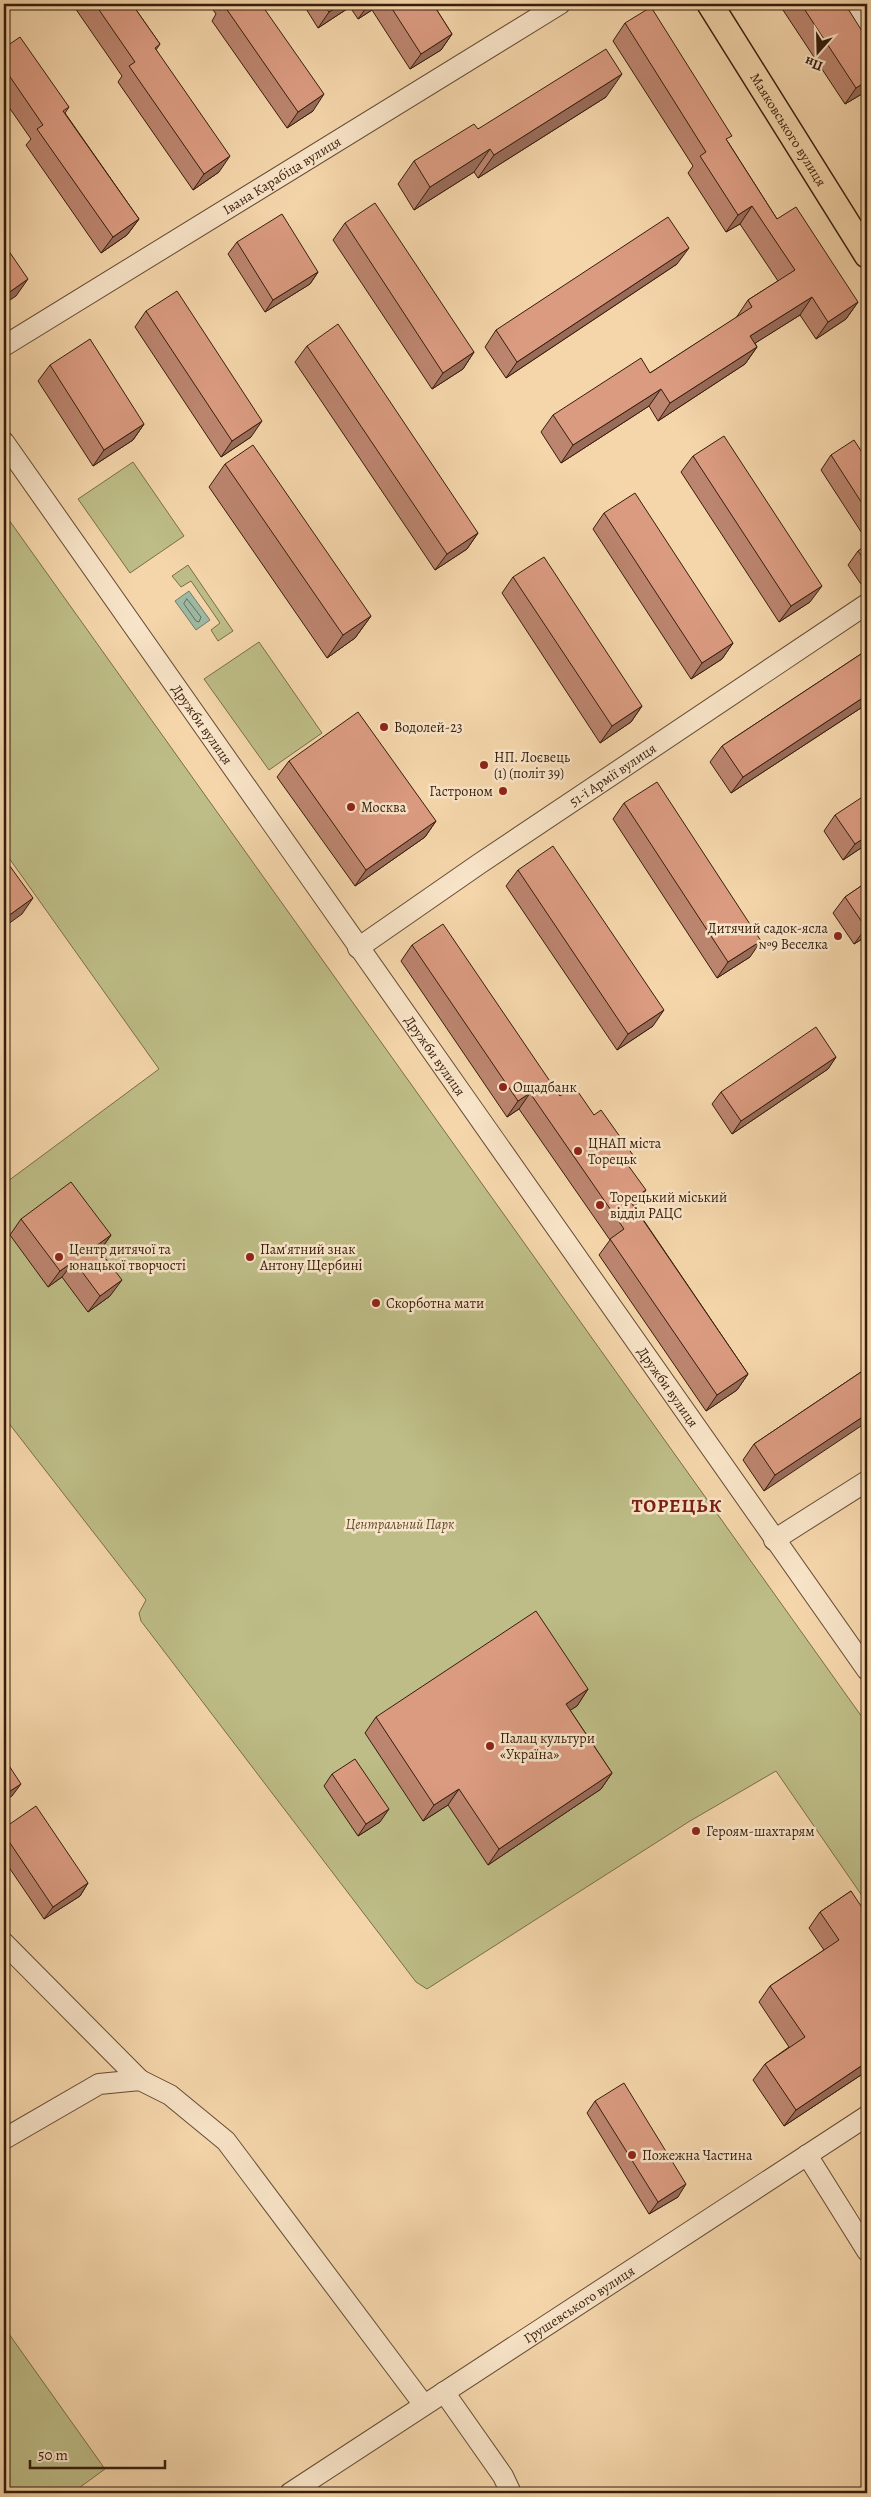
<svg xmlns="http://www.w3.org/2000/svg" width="871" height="2497" font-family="Alegreya,serif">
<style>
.green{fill:#bebd87;stroke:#7a6d49}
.water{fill:#9dbaa5;stroke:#747b67}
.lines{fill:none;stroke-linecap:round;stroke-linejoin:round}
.shore{stroke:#6a6c58;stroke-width:1}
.minor-casing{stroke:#664b33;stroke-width:22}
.major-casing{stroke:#361d0b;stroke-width:28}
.minor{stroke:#f8e4c8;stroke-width:20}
.major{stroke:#f5d6ab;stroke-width:25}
.wall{fill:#bc856f;stroke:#361d0b}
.shaded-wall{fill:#996c5a;stroke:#361d0b}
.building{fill:#db9b81;stroke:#361d0b}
.poi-dot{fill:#8f2418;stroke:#f8e4c8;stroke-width:2}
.labels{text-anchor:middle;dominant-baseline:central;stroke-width:5;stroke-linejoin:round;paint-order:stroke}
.street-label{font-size:14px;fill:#361d0b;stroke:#f8e4c8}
.poi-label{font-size:14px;fill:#361d0b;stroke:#f8e4c8;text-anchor:start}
.park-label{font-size:14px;font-style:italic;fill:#5f4d30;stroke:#f8e4c8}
.district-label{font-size:19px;font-weight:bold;letter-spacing:1px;fill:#7a1f14;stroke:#f8e4c8}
</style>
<rect width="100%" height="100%" fill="#f5d6ab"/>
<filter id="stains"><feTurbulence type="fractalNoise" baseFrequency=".004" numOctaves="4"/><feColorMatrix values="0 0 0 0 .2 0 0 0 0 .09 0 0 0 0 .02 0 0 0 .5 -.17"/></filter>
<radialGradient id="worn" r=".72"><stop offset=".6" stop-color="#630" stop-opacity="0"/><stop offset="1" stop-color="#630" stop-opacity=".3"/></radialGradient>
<g class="green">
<polygon points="133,462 184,536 130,573 78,499"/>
<polygon points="4,513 867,1724 867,1903 776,1771 690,1821 427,1989 416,1982 141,1621 139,1613 146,1600 4,1417 4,1184 159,1069 4,851"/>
<polygon points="188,565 233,631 218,641 211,630 220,623 191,581 181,587 172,576"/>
<polygon points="259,642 322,733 269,770 204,679"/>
<polygon points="4,2327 105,2469 72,2493 4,2493"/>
</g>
<polygon class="water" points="189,591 210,620 196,630 175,601"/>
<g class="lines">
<polygon class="shore" points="187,599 201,617 199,622 196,621 184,604"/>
<g class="minor-casing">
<g id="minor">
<polyline points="855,4 867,22"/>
<path id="s1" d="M4,346l556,-342"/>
<path id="s2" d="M4,442l863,1228"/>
<path id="s3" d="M358,948l121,-84 388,-260"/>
<polyline points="774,1540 867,1481"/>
<polyline points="4,1943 140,2080"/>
<polyline points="4,2139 99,2084 140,2080 170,2095 226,2141 424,2405"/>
<polyline points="807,2155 867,2251"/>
<polyline points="444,2392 503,2476 511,2493"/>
<path id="s4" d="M290,2493l577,-377"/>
</g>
</g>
<g class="major-casing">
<g id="major">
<path id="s5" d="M710,4l157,251"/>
</g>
</g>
<use href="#minor" class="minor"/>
<use href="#major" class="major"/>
</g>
<g class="wall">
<polygon points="78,4 132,4 160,44 156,50 219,172 193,190 118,82 122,76 75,8"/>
<polygon points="209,4 261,4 313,111 287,128 212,21 216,14"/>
<polygon points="303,4 433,4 452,34 441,50 410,69 372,10 358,19 350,7 318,28"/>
<polygon points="779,4 845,4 867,91 845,104"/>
<polygon points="625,23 728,142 777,219 858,302 846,319 816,339 800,315 755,343 757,347 745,364 658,421 649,406 561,463 541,432 553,415 650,373 736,318 748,300 778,281 740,224 726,232 688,173 693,166 613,41"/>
<polygon points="4,48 69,107 65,113 139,219 127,235 101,253 26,145 31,139 4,100"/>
<polygon points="606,97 478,178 474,172 414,210 398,184 414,161 478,129"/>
<polygon points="345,223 474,352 463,369 432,389 333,240"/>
<polygon points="237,242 318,272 310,284 265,312 228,254"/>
<polygon points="677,264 506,378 485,347 496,330"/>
<polygon points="146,311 251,437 221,457 135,327"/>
<polygon points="307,346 478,533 467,549 435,570 295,362"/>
<polygon points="50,365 144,424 133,440 93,466 38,381"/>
<polygon points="831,455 867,460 867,541 821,470"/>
<polygon points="693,456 810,602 779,622 681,472"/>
<polygon points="225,464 371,616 355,638 327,658 209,487"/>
<polygon points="604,513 733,643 722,659 691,679 593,529"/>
<polygon points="867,545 867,584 863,587 848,565 858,551"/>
<polygon points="513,577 642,706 631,722 600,743 502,593"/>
<polygon points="867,650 867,704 731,793 710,762 722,746"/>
<polygon points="289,761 436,821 425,837 355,886 277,777"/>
<polygon points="624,803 750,957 717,978 613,819"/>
<polygon points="835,815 867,844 843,860 824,831"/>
<polygon points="518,870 653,1026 617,1050 506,886"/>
<polygon points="867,882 867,936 854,944 833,913 845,897"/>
<polygon points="412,945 560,1096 594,1115 633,1155 627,1163 634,1206 748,1374 737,1390 706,1411 599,1255 610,1240 519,1109 507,1117 401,961"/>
<polygon points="836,1057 828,1069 732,1134 712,1104 721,1092"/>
<polygon points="21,1219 111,1235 100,1251 110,1296 88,1312 62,1277 48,1287 10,1235"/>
<polygon points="867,1368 764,1491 743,1460 754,1444"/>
<polygon points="588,1689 577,1706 570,1710 612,1773 601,1789 488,1865 448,1805 423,1821 365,1733 376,1717"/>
<polygon points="332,1774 380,1822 358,1836 324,1786"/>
<polygon points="4,1828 88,1883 80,1896 44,1919 4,1860"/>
<polygon points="851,1891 867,2071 784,2126 753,2080 765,2064 789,2047 759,2002 770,1986 824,1950 809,1928 820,1912"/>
<polygon points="595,2101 678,2197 649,2214 587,2113"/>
</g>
<g class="shaded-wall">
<polygon points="342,4 352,4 350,7 318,28 329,12"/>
<polygon points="369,4 377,4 372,10 358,19"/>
<polygon points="452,34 441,50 410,69 421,54"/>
<polygon points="622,74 606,97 478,178 494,155"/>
<polygon points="867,81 867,91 845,104 856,88"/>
<polygon points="324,94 313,111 287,128 298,112"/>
<polygon points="490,149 474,172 414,210 430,187"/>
<polygon points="230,156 219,172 193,190 204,174"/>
<polygon points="752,206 740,224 726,232 738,215"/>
<polygon points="139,219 127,235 101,253 113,237"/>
<polygon points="689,248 677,264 506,378 517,362"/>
<polygon points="318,272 310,284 265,312 273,300"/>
<polygon points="28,279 16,296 4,304 4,296"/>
<polygon points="812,297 800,315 738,354 750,336"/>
<polygon points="858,302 846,319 816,339 828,322"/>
<polygon points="757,347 745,364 658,421 670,403"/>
<polygon points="474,352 463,369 432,389 443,373"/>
<polygon points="661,389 649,406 561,463 573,445"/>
<polygon points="262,421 251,437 221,457 232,441"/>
<polygon points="144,424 133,440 93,466 104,450"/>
<polygon points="478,533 467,549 435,570 447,554"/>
<polygon points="822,586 810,602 779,622 791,606"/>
<polygon points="371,616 355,638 327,658 343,635"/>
<polygon points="733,643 722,659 691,679 702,663"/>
<polygon points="867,695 867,704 731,793 743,777"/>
<polygon points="642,706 631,722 600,743 612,726"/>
<polygon points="436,821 425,837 355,886 366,870"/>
<polygon points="867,836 867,844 843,860 855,844"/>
<polygon points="33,898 22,914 4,927 4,919"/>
<polygon points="867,927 867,936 854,944 866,928"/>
<polygon points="761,941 750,957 717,978 728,962"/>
<polygon points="664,1010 653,1026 617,1050 628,1034"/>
<polygon points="836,1057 828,1069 732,1134 741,1121"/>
<polygon points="530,1093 519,1109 507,1117 518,1101"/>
<polygon points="633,1155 621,1172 625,1161"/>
<polygon points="646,1190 635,1206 619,1217 630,1201"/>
<polygon points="111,1235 99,1252 96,1246"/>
<polygon points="74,1261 62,1277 48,1287 60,1271"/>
<polygon points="122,1280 110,1296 88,1312 100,1296"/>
<polygon points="748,1374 737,1390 706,1411 717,1395"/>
<polygon points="867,1414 867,1422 764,1491 775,1475"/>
<polygon points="588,1689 577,1706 555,1720 566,1704"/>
<polygon points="612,1773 601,1789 488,1865 499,1849"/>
<polygon points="21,1784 12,1796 4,1801 4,1795"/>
<polygon points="459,1789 448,1805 423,1821 434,1805"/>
<polygon points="389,1809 380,1822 358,1836 366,1824"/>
<polygon points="88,1883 80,1896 44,1919 53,1907"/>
<polygon points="867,2062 867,2071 784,2126 796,2110"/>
<polygon points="686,2184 678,2197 649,2214 658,2202"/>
</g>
<g class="building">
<polygon points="95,4 132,4 160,44 155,48 230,156 204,174 129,66 135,62"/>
<polygon points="223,4 261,4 324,94 298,112"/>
<polygon points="323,4 342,4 329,12"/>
<polygon points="389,4 433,4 452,34 421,54"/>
<polygon points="801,4 845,4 867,39 867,81 856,88"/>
<polygon points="651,7 732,136 726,139 777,219 796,207 858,302 828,322 812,297 750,336 757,347 670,403 661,389 573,445 553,415 641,358 650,373 752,307 748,300 795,270 752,206 738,215 700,156 706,152 625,23"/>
<polygon points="20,37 69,107 63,111 139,219 113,237 37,129 43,125 4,68 4,48"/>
<polygon points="606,49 622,74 494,155 490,149 430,187 414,161 474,124 478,129"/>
<polygon points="375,203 474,352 443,373 345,223"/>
<polygon points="282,214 318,272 273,300 237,242"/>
<polygon points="668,217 689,248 517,362 496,330"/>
<polygon points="4,244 28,279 4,296"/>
<polygon points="177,291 262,421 232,441 146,311"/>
<polygon points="338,324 478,533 447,554 307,346"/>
<polygon points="90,339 144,424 104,450 50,365"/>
<polygon points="724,436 822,586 791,606 693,456"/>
<polygon points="854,440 867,460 867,511 831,455"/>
<polygon points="253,445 371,616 343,635 225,464"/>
<polygon points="635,493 733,643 702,663 604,513"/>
<polygon points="867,545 867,564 858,551"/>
<polygon points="544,557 642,706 612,726 513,577"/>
<polygon points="867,650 867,695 743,777 722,746"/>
<polygon points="358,712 436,821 366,870 289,761"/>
<polygon points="657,782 761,941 728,962 624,803"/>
<polygon points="867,794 867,836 855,844 835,815"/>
<polygon points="553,846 664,1010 628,1034 518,870"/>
<polygon points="4,858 33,898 4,919"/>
<polygon points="867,882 867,927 866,928 845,897"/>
<polygon points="443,924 560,1096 574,1086 594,1115 601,1110 633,1155 625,1161 646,1190 630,1201 748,1374 717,1395 610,1239 624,1229 530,1093 518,1101 412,945"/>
<polygon points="816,1027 836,1057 741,1121 721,1092"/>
<polygon points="71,1182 111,1235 96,1246 122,1280 100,1296 74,1261 60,1271 21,1219"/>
<polygon points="867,1368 867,1414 775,1475 754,1444"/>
<polygon points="536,1611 588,1689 566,1704 612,1773 499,1849 459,1789 434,1805 376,1717"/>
<polygon points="4,1758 21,1784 4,1795"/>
<polygon points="355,1759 389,1809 366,1824 332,1774"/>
<polygon points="36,1806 88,1883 53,1907 4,1834 4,1828"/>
<polygon points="851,1891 867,1915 867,2062 796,2110 765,2064 805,2037 770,1986 839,1940 820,1912"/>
<polygon points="624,2083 686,2184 658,2202 595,2101"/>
</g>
<g class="poi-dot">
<circle cx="384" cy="727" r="5"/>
<circle cx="484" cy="765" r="5"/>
<circle cx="503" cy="791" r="5"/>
<circle cx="351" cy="807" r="5"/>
<circle cx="838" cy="936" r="5"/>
<circle cx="503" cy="1087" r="5"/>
<circle cx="578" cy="1151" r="5"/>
<circle cx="600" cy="1205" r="5"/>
<circle cx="59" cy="1257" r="5"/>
<circle cx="250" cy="1257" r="5"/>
<circle cx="376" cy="1303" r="5"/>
<circle cx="490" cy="1746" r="5"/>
<circle cx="696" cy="1831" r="5"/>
<circle cx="632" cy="2155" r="5"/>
</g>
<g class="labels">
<g class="street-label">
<text stroke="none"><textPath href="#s5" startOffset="148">Маяковського вулиця</textPath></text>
<text stroke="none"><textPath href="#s1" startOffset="326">Івана Карабіца вулиця</textPath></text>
<text stroke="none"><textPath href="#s2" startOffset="345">Дружби вулиця</textPath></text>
<text stroke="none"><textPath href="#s3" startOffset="308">51-ї Армії вулиця</textPath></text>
<text stroke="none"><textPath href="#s2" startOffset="750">Дружби вулиця</textPath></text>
<text stroke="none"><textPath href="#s2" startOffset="1155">Дружби вулиця</textPath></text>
<text stroke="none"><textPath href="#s4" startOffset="345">Грушевського вулиця</textPath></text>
</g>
<g class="poi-label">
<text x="394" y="727">Водолей-23</text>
<text x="494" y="757">НП. Лоєвець<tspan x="494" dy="16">(1) (політ 39)</tspan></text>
<text x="493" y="791" text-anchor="end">Гастроном</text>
<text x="361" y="807">Москва</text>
<text x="828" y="928" text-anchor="end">Дитячий садок-ясла<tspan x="828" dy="16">№9 Веселка</tspan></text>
<text x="513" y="1087">Ощадбанк</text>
<text x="588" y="1143">ЦНАП міста<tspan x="588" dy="16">Торецьк</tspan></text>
<text x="610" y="1197">Торецький міський<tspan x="610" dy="16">відділ РАЦС</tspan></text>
<text x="69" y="1249">Центр дитячої та<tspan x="69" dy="16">юнацької творчості</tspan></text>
<text x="260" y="1249">Пам'ятний знак<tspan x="260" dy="16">Антону Щербині</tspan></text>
<text x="386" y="1303">Скорботна мати</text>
<text x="500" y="1738">Палац культури<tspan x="500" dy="16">«Україна»</tspan></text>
<text x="706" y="1831">Героям-шахтарям</text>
<text x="642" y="2155">Пожежна Частина</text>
</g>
<g class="park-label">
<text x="400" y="1524">Центральний Парк</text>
</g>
<g class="district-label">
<text x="677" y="1506">ТОРЕЦЬК</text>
</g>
</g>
<rect width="871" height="2497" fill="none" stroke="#f5d6ab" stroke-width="20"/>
<rect x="5" y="5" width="861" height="2487" fill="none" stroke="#361d0b" stroke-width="2.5"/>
<rect x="10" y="10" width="851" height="2477" fill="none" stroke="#361d0b"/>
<g transform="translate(818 52) rotate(200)" stroke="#f8e4c8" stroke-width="4" paint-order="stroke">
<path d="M0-4L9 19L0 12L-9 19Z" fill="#361d0b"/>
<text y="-8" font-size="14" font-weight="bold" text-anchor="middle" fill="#361d0b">Пн</text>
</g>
<path d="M30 2460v8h135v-8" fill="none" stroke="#361d0b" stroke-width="2.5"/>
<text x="38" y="2460" font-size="15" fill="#361d0b" stroke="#f8e4c8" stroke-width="4" paint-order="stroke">50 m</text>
<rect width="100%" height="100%" filter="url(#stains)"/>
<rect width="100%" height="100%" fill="url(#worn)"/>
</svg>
